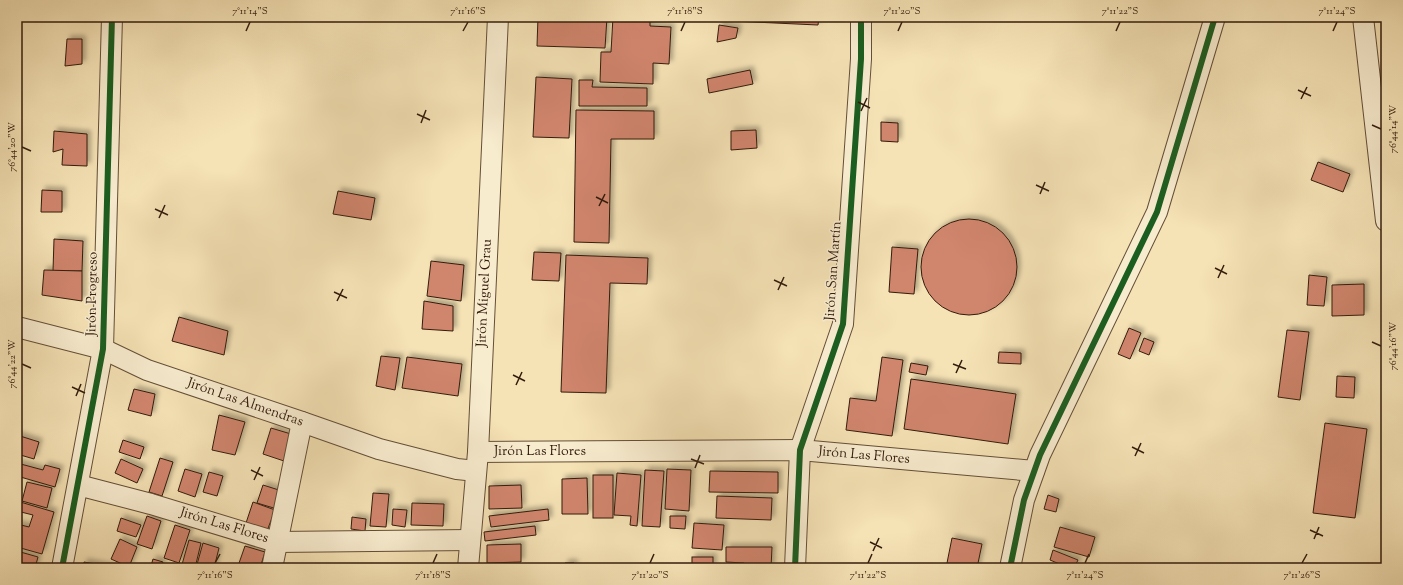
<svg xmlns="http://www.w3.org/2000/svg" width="1403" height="585" font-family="'Sorts Mill Goudy',serif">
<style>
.building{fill:#d0856d;stroke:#331c0d;filter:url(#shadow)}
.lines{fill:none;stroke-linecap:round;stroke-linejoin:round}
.street-casing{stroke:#644e37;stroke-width:22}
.street{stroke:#f8eccf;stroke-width:20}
.cycleway-casing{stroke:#f8eccf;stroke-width:8}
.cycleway{stroke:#1b5e20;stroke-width:6}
.ticks{fill:none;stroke:#331c0d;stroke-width:1.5}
.labels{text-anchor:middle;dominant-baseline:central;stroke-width:3;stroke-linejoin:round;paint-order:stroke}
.street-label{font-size:14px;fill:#331c0d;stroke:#f8eccf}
.neatline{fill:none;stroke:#331c0d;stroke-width:1.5}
.ticks-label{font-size:10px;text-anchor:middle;fill:#331c0d}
</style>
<defs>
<filter id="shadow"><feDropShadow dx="3.5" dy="-3.5" stdDeviation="2" flood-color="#0004"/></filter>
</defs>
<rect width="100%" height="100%" fill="#f5e2b5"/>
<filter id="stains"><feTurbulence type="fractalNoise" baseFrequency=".005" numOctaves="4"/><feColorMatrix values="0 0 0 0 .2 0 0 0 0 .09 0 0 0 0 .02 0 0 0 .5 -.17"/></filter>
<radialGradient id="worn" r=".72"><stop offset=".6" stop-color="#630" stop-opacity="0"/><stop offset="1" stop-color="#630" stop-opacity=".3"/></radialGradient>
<g class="building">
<polygon points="538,17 607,17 605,48 537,46"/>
<polygon points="613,17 650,17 650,26 671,27 669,64 653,63 653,84 600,82 601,52 611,52"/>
<polygon points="732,17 819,17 818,25 732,21"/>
<polygon points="719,25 738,28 736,38 717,42"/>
<polygon points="67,39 82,39 82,64 65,66"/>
<polygon points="750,70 753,84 709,93 707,79"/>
<polygon points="536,77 572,79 569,138 533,137"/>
<polygon points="579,80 593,80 592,87 647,88 647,106 579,106"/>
<polygon points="576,110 654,111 654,139 611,139 609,243 574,242"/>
<polygon points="881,122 898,123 898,142 881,141"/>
<polygon points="756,130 757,148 731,150 731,131"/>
<polygon points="54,131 87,134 87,166 62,165 63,149 53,152"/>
<polygon points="1318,162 1350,174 1343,192 1311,180"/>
<polygon points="42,190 62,191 62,212 41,212"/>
<polygon points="338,191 375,198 371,220 333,214"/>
<circle cx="969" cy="267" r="48"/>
<polygon points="54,239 83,241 82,271 53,271"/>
<polygon points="892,247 918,249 914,294 889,292"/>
<polygon points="534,252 561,253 559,281 532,280"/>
<polygon points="566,255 648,258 647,284 610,283 606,393 561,392"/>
<polygon points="431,261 464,265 461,301 427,296"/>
<polygon points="44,270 82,271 82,301 42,295"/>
<polygon points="1309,275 1327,277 1324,306 1307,305"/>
<polygon points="1364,284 1364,315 1332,316 1332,285"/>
<polygon points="424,301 453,306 453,331 422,329"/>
<polygon points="179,317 228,331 224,355 172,341"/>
<polygon points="1129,328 1141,333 1130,359 1118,354"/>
<polygon points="1287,330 1309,332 1300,400 1278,397"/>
<polygon points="1144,338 1154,342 1149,355 1139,351"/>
<polygon points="999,352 1021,353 1021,364 998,363"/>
<polygon points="381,356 400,358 395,390 376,386"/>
<polygon points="407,357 462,364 458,396 402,388"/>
<polygon points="882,357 903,360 892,436 846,430 850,398 876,401"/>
<polygon points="911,363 928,366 926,375 909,372"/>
<polygon points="1337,376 1355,377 1354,398 1336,397"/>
<polygon points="911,379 1016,394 1008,444 904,429"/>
<polygon points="134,389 155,394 151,416 128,410"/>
<polygon points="219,415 245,422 235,455 212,450"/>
<polygon points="1325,423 1367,429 1355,518 1313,513"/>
<polygon points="271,428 291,434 284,461 263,454"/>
<polygon points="17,435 39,442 34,459 17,454"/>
<polygon points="123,440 144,447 140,459 119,452"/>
<polygon points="160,458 173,462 162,496 149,492"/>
<polygon points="121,459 143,469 137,483 115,473"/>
<polygon points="17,463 43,470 45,465 60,469 55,487 17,476"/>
<polygon points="185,469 202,474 195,497 178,491"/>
<polygon points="667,469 691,470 689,511 665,509"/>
<polygon points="645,470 664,471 660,527 642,526"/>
<polygon points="710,471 778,472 778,493 709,492"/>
<polygon points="209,472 223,476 217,496 203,492"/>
<polygon points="617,473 641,475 637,526 630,525 631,516 614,515"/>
<rect x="593" y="475" width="20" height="43"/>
<polygon points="587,478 588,514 562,514 562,479"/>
<polygon points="27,482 52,488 47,508 22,501"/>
<polygon points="263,485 282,491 277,509 257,503"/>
<polygon points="521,485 522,508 489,509 489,486"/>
<polygon points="373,493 389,494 386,527 370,526"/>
<polygon points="1048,495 1059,499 1056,512 1044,509"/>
<polygon points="717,496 772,498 771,520 716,518"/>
<polygon points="17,501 54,512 42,554 17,547 17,524 29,527 33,515 17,511"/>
<polygon points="253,502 275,510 267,531 246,523"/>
<polygon points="412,503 444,504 443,526 411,525"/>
<polygon points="393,509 407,510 405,527 392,525"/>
<polygon points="548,509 549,520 491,527 489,516"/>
<polygon points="147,516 161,521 152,549 137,544"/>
<polygon points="670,516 686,516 685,529 670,528"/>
<polygon points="352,517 366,519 365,531 351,529"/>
<polygon points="121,518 141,525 136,537 117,531"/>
<polygon points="694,523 724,525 722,550 692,548"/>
<polygon points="175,525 190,530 179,563 164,558"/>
<polygon points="535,526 536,535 485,541 484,532"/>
<polygon points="1060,527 1095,537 1089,557 1054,547"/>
<polygon points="952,538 982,544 977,568 946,568"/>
<polygon points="120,539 137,547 129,567 111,559"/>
<polygon points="189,540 201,543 195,568 181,568"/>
<polygon points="203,543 219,548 214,568 196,568"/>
<polygon points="521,544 521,562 487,563 487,545"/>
<polygon points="245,546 265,552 260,568 245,568 238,566"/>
<polygon points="726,547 772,547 771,568 744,568 744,563 726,562"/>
<polygon points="1053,550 1078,560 1074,568 1069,568 1050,560"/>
<polygon points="17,551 38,557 35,568 17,568"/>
<rect x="692" y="557" width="21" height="11"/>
<polygon points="153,559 163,562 161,568 151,566"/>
<polygon points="84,562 112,567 112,568 83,568"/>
<polygon points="565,563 574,563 574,568 564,568"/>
</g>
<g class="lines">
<g class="street-casing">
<g id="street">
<polyline points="1363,17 1386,221"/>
<polyline points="17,327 103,349 147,370 302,422 379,449 457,469 476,471"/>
<polyline points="478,452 800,450 1034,471"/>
<polyline points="78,485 151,504 276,542 470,540"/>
<polyline points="62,568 103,349 112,17"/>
<polyline points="272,568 302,422"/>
<polyline points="468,568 478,452 498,17"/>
<polyline points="795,568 800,450 843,324 861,59 861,17"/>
<polyline points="1010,568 1024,500 1040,455 1157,212 1215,17"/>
</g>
</g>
<use href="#street" class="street"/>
<g class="cycleway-casing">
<g id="cycleway">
<polyline points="62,568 103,349 112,17"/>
<polyline points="795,568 800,450 843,324 861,59 861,17"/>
<polyline points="1010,568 1024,500 1040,455 1157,212 1215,17"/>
</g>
</g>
<use href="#cycleway" class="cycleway"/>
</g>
<path class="ticks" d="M246,31l4,-9M463,31l5,-9M681,31l4,-9M898,31l4,-9M1116,31l4,-9M1333,31l4,-9M1298,90l13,6M1301,99l6,-12M858,102l12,6M861,111l6,-13M417,114l13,6M421,123l5,-13M1372,125l9,4M22,147l9,4M1036,185l13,6M1040,194l5,-12M596,197l12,6M599,206l6,-12M155,209l13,6M159,218l6,-13M1215,268l12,6M1218,278l6,-13M774,280l13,6M778,290l6,-13M334,292l13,6M337,301l6,-12M1372,342l9,4M22,364l9,4M953,364l13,5M956,373l6,-13M513,375l12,6M516,385l6,-13M72,387l13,6M76,396l5,-12M1132,447l12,6M1135,456l6,-13M691,459l13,5M695,468l5,-13M251,470l12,6M254,480l6,-13M1310,530l13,6M1314,539l5,-12M870,542l12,6M873,551l6,-13M215,563l5,-9M433,563l4,-9M650,563l4,-9M868,563l4,-9M1085,563l4,-9M1302,563l5,-9"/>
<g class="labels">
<g class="street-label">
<text transform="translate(834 271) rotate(-86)">Jirón San Martín</text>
<text transform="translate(485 293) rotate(-87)">Jirón Miguel Grau</text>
<text transform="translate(93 294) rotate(-89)">Jirón Progreso</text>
<text transform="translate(245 403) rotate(19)">Jirón Las Almendras</text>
<text x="540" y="452">Jirón Las Flores</text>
<text transform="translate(864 456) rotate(5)">Jirón Las Flores</text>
<text transform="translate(224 526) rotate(17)">Jirón Las Flores</text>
</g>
</g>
<rect width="1403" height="585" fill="none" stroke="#f5e2b5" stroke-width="44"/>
<rect x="22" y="22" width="1359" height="541" class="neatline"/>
<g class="ticks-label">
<text x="250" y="14">7°11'14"S</text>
<text x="468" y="14">7°11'16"S</text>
<text x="685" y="14">7°11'18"S</text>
<text x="902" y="14">7°11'20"S</text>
<text x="1120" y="14">7°11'22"S</text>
<text x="1337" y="14">7°11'24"S</text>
<text transform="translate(1392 129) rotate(-90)" y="4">76°44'14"W</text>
<text transform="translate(11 147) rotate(-90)" y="4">76°44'20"W</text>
<text transform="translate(1392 346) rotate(-90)" y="4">76°44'16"W</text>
<text transform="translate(11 364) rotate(-90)" y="4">76°44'22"W</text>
<text x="215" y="578">7°11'16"S</text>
<text x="433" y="578">7°11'18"S</text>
<text x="650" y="578">7°11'20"S</text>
<text x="868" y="578">7°11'22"S</text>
<text x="1085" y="578">7°11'24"S</text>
<text x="1302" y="578">7°11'26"S</text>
</g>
<rect width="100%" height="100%" filter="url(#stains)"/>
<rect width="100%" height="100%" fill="url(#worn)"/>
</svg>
